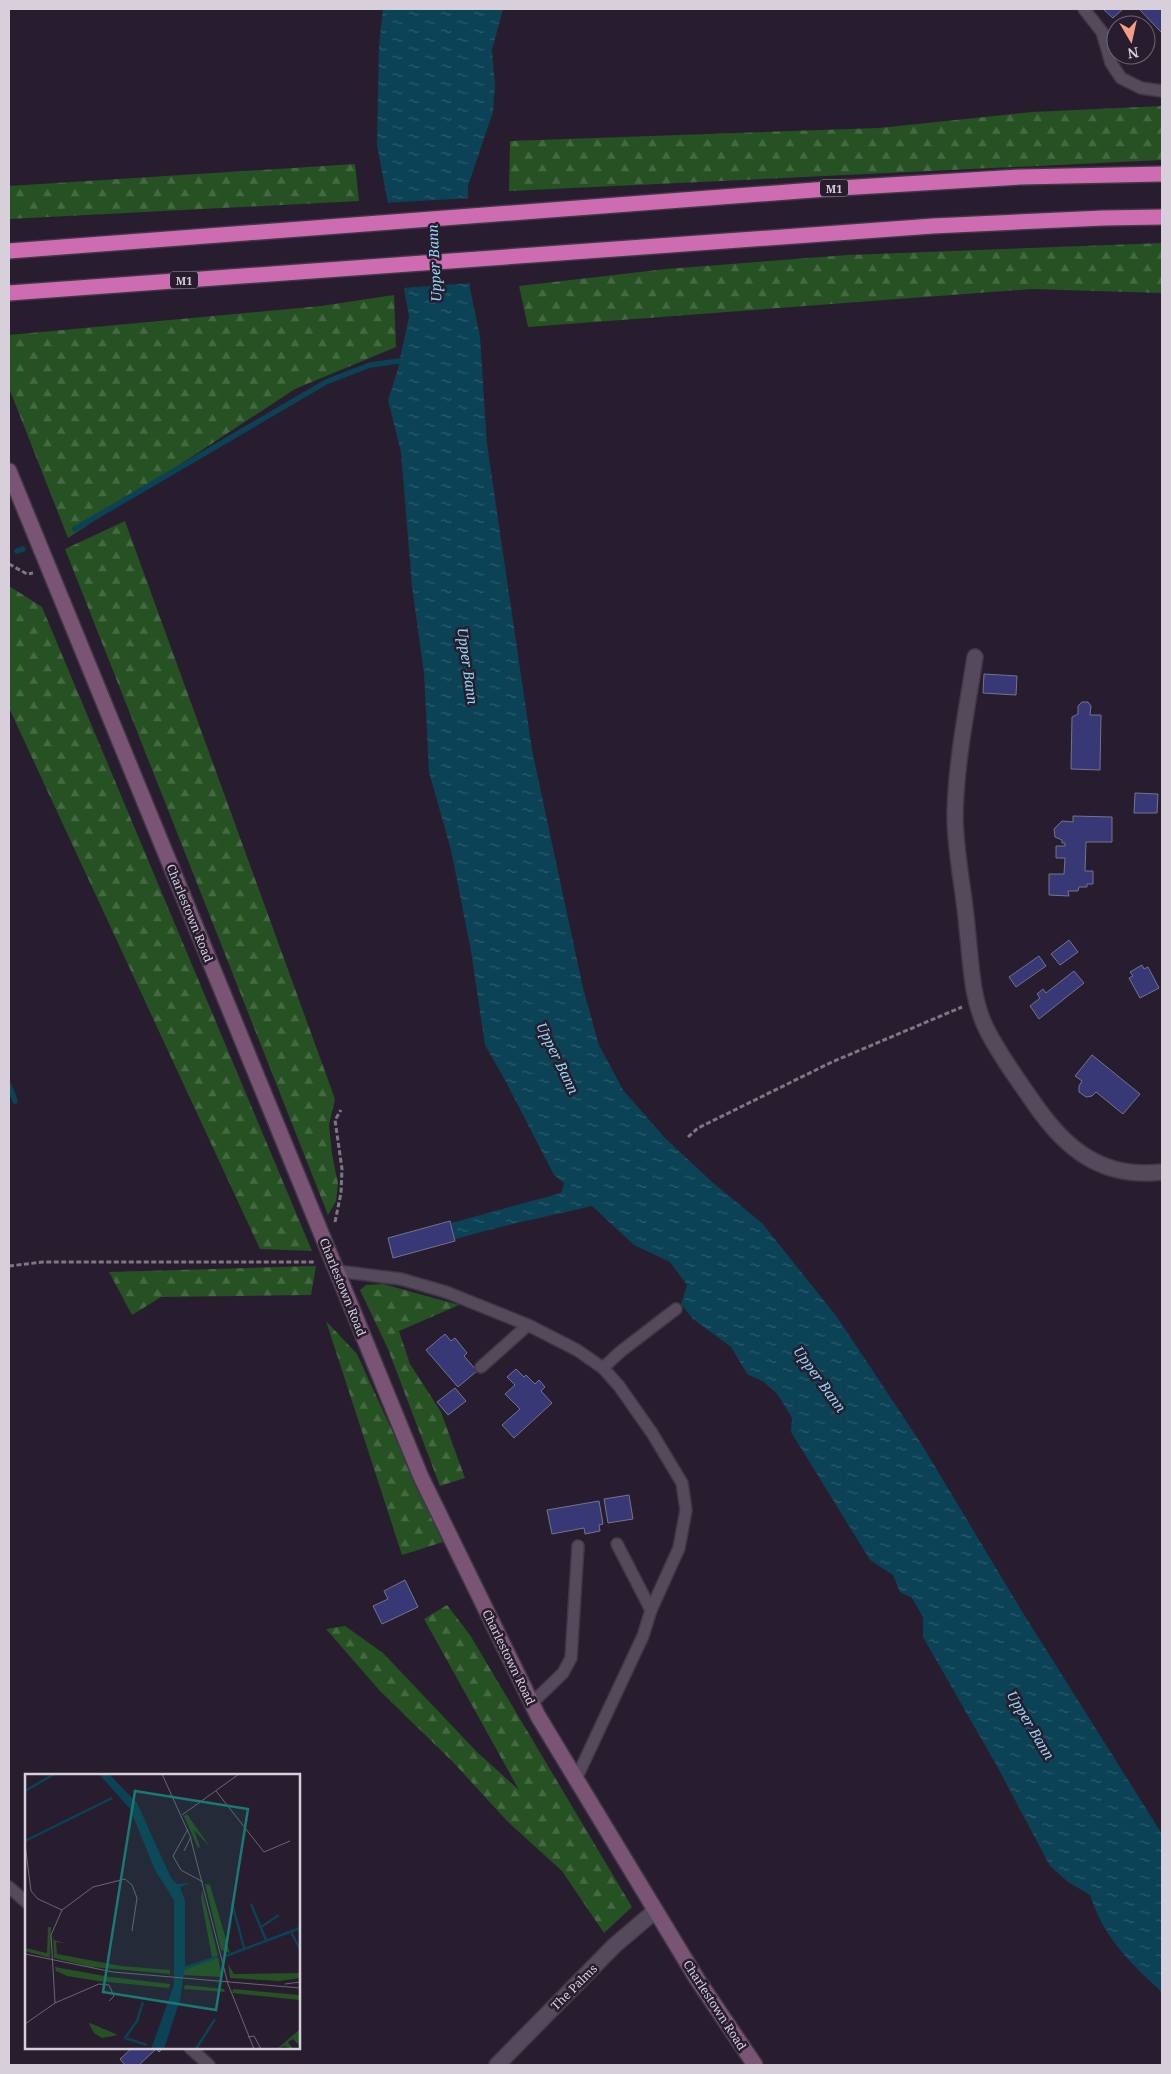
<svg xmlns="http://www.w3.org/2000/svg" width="1171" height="2074" font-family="'Noto Serif',serif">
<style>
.forest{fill:url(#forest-firs)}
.water{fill:url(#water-ripples)}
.pier{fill:#271d2e}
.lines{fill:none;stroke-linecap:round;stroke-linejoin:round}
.stream{stroke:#0b4255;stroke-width:5.5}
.building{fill:#383876;stroke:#72758b}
.lane-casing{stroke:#403745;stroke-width:14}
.street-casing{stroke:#403745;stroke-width:18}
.secondary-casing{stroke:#403745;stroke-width:18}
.highway-casing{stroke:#403745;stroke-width:18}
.path{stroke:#7e7684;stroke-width:3;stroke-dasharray:5 2.5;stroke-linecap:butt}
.lane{stroke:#554a5c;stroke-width:11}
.street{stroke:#554a5c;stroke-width:15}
.secondary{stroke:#795475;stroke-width:15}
.highway{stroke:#cd6cb0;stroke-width:15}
.labels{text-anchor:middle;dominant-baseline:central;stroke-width:5;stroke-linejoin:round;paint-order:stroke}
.shield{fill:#271d2e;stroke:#a29aa7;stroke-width:1}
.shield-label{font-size:11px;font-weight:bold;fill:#d7d0db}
.street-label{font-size:12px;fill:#d7d0db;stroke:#271d2e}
.water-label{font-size:14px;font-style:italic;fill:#93d8f5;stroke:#271d2e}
.inset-river{fill:none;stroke:#0b4255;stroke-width:2.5}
.inset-road{fill:none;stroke:#6d6573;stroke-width:1}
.view{fill:#197a73;fill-opacity:0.15;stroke:#197a73;stroke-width:2.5}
.inset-edge{fill:none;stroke:#d7d0db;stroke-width:2.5}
</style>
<defs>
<pattern id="forest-firs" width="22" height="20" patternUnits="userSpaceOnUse" patternTransform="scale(1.25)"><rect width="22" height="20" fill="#265123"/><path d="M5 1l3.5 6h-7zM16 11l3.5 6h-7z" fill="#456942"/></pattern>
<pattern id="water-ripples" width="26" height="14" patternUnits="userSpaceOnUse" patternTransform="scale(1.25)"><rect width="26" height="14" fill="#0b4255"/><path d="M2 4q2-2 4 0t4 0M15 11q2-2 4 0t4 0" fill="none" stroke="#2e5c6d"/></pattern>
</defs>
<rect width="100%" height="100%" fill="#271d2e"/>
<g class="forest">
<polygon points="1162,106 1162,160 509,191 510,141 879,128 1032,112"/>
<polygon points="355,164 359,201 9,219 9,186"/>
<polygon points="1162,243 1162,293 1032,289 528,327 519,286 666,269 848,255"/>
<polygon points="394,295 396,347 295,389 68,538 9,388 9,335 321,306"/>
<polygon points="125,521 335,1099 329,1125 332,1154 338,1184 336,1201 328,1215 65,549"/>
<polygon points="9,586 42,607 312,1251 260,1249 9,708"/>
<polygon points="316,1266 311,1295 161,1297 132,1315 109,1272"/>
<polygon points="383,1284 459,1305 399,1331 410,1364 441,1412 465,1478 440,1486 388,1349 360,1290 366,1285"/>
<polygon points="326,1321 357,1354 443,1542 402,1555"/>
<polygon points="447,1605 470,1635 632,1907 604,1933 562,1871 507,1821 453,1762 380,1691 326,1629 345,1626 383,1653 477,1752 519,1790 424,1619"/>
</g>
<path class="water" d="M383,9h120l-11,41 3,36 -2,26 -25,74 2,102 10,49 7,107 45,306 51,238 16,57 24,45 42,48 47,44 50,41 75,94 85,128 101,168 139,221v158c-32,-29 -58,-54 -72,-97l-22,-13 -18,-16 -52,-98 -75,-131v-20l-11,-19 -12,-6 -7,-17 -23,-15 -79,-128 1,-14 -14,-23 -14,-13 -17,-8 -16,-27 -38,-28 -12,-15 6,-19 -17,-23 -36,-17 -42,-39 -88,20 -49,13 -4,-16 110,-30 3,-10 -10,-8 -48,-93 -21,-37 -14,-94 -20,-101 -22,-78 -5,-99 -12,-86 -11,-135 -13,-52 10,-31 11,-53 -32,-171 2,-99z"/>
<polygon class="pier" points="471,198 472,283 401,288 385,203"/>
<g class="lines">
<g class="stream">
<polyline points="75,529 326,382 370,365 407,360"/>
<polyline points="17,551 23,549"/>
<polyline points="9,1085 15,1101"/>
</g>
</g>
<g class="building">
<polygon points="1103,9 1123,9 1113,18"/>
<polygon points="1139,9 1162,9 1162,33"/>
<polygon points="984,674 1017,676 1016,695 983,693"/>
<polygon points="1082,702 1088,702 1091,706 1090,715 1101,715 1100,770 1071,769 1072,717 1078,714 1078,706"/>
<polygon points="1135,793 1158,794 1157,813 1134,813"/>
<polygon points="1073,816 1112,817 1112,842 1086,842 1085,871 1093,871 1093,884 1087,884 1087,887 1079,887 1078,891 1068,891 1069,896 1049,895 1049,874 1064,874 1065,858 1056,858 1056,846 1065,846 1065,843 1062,843 1062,840 1055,837 1054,829 1062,821 1073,822"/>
<polygon points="1069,940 1078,952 1060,965 1051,954"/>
<polygon points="1039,956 1046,966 1016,987 1009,977"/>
<polygon points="1142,965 1144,969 1148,967 1159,988 1140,998 1129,978 1133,976 1130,972"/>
<polygon points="1074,971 1084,983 1039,1019 1030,1006 1040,998 1037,994 1043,989 1046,993"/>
<polygon points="1092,1055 1140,1094 1123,1114 1096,1092 1092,1096 1086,1097 1079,1092 1079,1086 1082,1081 1075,1076"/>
<polygon points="450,1221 455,1241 393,1258 388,1238"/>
<polygon points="445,1334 451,1341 455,1338 467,1353 464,1356 477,1371 458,1387 426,1350"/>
<polygon points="516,1369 524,1377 526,1375 535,1384 539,1380 545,1387 541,1391 552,1403 514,1438 502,1425 520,1409 505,1394 515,1385 507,1377"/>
<polygon points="455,1388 466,1401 448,1415 437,1402"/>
<polygon points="629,1495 633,1519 608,1523 604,1499"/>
<polygon points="599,1501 603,1524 599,1525 600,1531 585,1534 584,1528 552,1534 547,1510"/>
<polygon points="405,1580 418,1607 382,1624 373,1606 388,1599 384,1591"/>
<polygon points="132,2048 163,2048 159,2052 156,2049 139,2065 125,2065 120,2059"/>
</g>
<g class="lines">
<g class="lane-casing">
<g id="lane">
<polyline points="1084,9 1102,32 1111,63 1121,78 1141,88 1162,91"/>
<polyline points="337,1271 401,1279 446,1292 528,1325 577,1350 603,1368 619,1386 652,1433 682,1483 686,1510 679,1548 651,1610 643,1636 576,1779"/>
<polyline points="481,1367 528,1325"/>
<polyline points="603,1368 620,1352 676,1309"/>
<polyline points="617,1544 651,1610"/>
<polyline points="532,1703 563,1673 571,1658 578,1546"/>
<polyline points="9,1887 26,1902"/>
<polyline points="190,2048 209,2065"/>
</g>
</g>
<g class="street-casing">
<g id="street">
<path d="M975,657c-8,52 -19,105 -20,158 0,37 9,75 12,112 4,34 4,72 20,103 13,26 31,50 47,73 32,47 69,76 128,69"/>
<polyline points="497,2065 615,1945 655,1911"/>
</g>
</g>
<g class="secondary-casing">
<polyline id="secondary" points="9,471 421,1477 538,1716 697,1979 755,2065"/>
</g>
<g class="highway-casing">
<g id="highway">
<polyline points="9,251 840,188 1020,177 1162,174"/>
<polyline points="9,293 933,226 1103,218 1162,217"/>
</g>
</g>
<g class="path">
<polyline points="9,564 27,574 33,573"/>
<polyline points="688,1137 698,1128 832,1062 962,1007"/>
<polyline points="335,1222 341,1193 342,1169 335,1120 341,1110"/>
<polyline points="9,1266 43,1262 315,1262"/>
</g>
<use href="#lane" class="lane"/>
<use href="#street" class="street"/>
<use href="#secondary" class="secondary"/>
<use href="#highway" class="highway"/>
</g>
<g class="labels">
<g class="shield">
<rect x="820" y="179.5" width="28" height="17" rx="4"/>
<rect x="170" y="271.5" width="28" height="17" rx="4"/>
</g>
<g class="shield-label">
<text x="834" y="188">M1</text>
<text x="184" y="280">M1</text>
</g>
<g class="street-label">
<text transform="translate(190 913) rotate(68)">Charlestown Road</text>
<text transform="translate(343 1287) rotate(68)">Charlestown Road</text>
<text transform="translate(509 1657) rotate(64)">Charlestown Road</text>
<text transform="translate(574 1987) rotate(-45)">The Palms</text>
<text transform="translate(715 2005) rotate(57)">Charlestown Road</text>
</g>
<g class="water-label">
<text transform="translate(434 263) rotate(-93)">Upper Bann</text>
<text transform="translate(468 666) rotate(82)">Upper Bann</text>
<text transform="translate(558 1058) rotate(64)">Upper Bann</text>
<text transform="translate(820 1379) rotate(54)">Upper Bann</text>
<text transform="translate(1031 1725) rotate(59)">Upper Bann</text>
</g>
</g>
<g transform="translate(25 1774)">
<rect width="275" height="275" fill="#271d2e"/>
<path d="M162,40l4,6 19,27 -16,-17 6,17 -2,1 -14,-32zM180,110l5,1 20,68 -9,-3zM177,116l16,66 -6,1 -11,-59zM23,153h3l-1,31 -25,-7v-3l22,5zM28,161l1,5 11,3 -9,-1 1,12 64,12 49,4v4l-78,-7 -38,-9zM193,183l4,20 -39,-2v-5zM203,190l6,10 66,-1v5l-21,3 -49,-3zM30,193l55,10 60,7 -1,4 -71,-7 -31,-5 -11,-5zM160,211l39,4 1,3 -41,-3zM208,215l67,6v5l-68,-7zM64,250l1,-1 28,12 -16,3 -8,-5zM275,255v17l-7,-7 -5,3 5,7 -9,-3 -7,3z" fill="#265123"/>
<path d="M74,0h10l28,29 34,75 6,6 14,-1 -11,4 5,14v64l-5,35 -16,49h-13l23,-64v-85l-19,-30 -25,-61z" fill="#0b4255"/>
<path class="inset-river" d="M0,17l29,-17M0,67l87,-43M207,129l12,45M226,130l15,36M236,153l18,-12M266,158l9,17M201,182l74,-28M157,195l35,-12M118,228l-6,19 -12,17 22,7M171,275l19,-30"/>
<path class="inset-road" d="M137,0l28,62 38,148 26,65M191,17l48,61 26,-11M157,41l57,-41M163,55l-15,27 8,14 22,12M0,70l6,47 7,8 24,11 -11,25 4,68M159,77l7,-14M37,136l31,-23 32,-8 7,6 5,13 -5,33M0,180l88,18 187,16M260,210l15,-2M0,250l30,-21 44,-19 10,1 5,11 -5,5M223,263l6,-1 7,13"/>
<path class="view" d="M110,17l113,18 -32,201 -113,-18z"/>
<rect width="275" height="275" class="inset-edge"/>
</g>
<rect width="1171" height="2074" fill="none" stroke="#d7d0db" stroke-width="20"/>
<g transform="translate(1131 40) rotate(171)"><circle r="24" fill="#271d2e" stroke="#6d6573"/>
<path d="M0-4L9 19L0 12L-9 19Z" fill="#f49e87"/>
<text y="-8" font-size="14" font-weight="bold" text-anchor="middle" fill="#d7d0db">N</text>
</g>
</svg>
